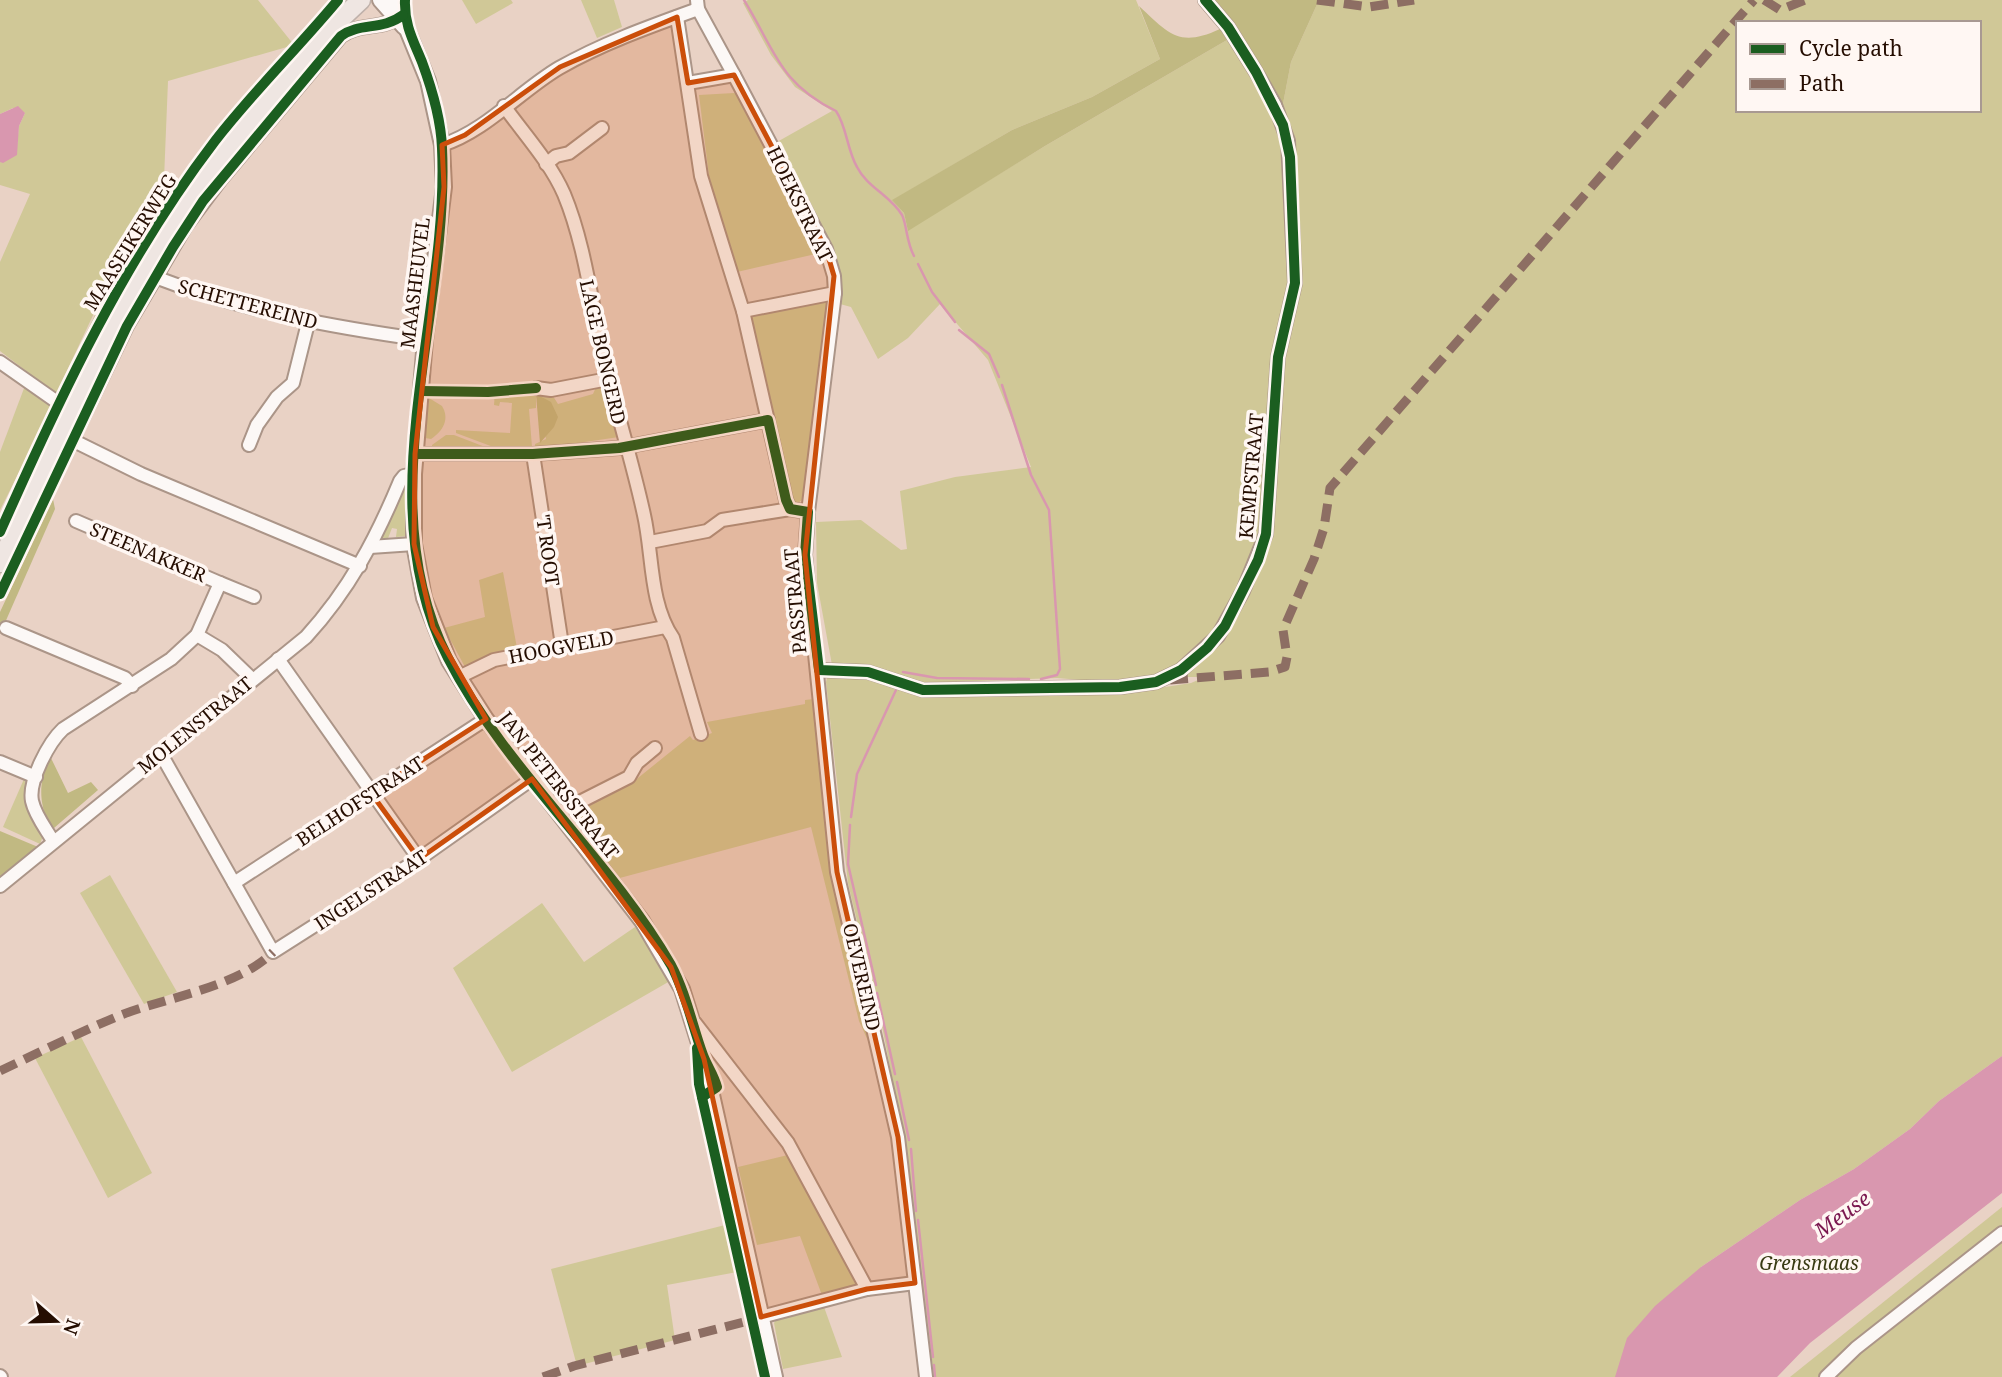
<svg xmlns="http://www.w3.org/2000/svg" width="2002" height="1377" font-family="'Noto Serif',serif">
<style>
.green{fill:#d0c897;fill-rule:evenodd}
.forest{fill:#c1b982}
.water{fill:#d997af}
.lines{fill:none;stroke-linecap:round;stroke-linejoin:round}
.stream{stroke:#d997af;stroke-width:2.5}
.minor-casing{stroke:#ab9588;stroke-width:16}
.tertiary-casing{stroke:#ab9588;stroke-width:18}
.primary-casing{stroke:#bfb1aa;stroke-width:21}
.minor{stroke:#fcf8f6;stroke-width:12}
.tertiary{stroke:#fcf8f6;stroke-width:14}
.primary{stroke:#efe6e2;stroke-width:18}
.quiet{stroke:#8d6e63;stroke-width:9;stroke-dasharray:18 9;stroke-linecap:butt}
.cycleway-casing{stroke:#fff7f3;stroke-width:15}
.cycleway{stroke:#1b5e20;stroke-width:10}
.marked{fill:#cb4e0a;fill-opacity:0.2;stroke:#cb4e0a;stroke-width:5;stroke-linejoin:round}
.labels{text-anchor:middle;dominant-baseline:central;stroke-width:7;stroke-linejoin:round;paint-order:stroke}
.street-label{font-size:19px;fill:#250d01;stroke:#fff7f3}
.park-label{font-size:19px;font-style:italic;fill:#383a13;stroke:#fff7f3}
.water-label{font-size:21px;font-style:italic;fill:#7b1850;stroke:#fff7f3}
</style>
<rect width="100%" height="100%" fill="#e9d2c5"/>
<g class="green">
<polygon points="0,0 258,0 294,45 168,81 164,179 128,241 56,394 0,351 0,262 30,194 0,185 0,162 16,155 19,126 25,113 13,108 0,114"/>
<polygon points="462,0 511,0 513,3 476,24"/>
<polygon points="581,0 614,0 622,27 597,38"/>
<path d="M748,0h388l24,59 -68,38 -80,33 -119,70 11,13 4,17 137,-84 182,-106c23,32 45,64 53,103l11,146 -30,258 -32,65 -32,41 -36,24 -45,6 -59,-5 -137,5 -88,-18 -15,-82 -1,-61 45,-2 40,30 6,-1 -7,-58 55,-14 76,-10 -43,-107 -48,-56 -32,34 -30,21 -27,-52 -11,-3 -4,-44 -59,-118 55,-31 -37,-24 -24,-32 -28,-52z"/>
<path d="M1319,0h683v1056l-63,45 -29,28 -56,40 -54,31 -99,67 -1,110h-766l-29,-233 -23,-118 -34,-143 -22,-201 2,-8 45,4 43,17 211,-2 64,-10 14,-6h-29c47,-49 84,-84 98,-154l8,-151 14,-68 -14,-195 9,-47zM1738,23h241v87h-241z"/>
<polygon points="734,93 740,96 820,253 737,272 709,176 699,95"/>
<polygon points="824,298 828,302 804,498 796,505 793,503 752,335 752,313"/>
<polygon points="606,382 619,437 578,443 574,447 535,447 535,444 546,439 536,394 536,408 529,409 532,447 496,448 456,433 456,430 510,433 512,403 500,402 499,406 494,405 495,391 536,389 551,393 558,404 593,394 597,385"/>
<polygon points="26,383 53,405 0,510 0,452"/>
<path d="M429,398l13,8c8,13 1,25 -11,33l-6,-1z"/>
<polygon points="446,435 454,435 493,450 432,449 432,445"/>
<polygon points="407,477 408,536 396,537 397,529 392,528 387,541 380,541"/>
<polygon points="503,572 517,648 490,654 465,667 444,628 485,617 479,580"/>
<polygon points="814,699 833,877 878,1063 859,1021 811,827 616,879 569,817 633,782 690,736 693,740 712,733 707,722 805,704 805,700"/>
<polygon points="24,779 43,836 40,844 3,827"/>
<polygon points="110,875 177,992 144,1004 80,893"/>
<polygon points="542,903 584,962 635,927 670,981 512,1072 453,968"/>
<polygon points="81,1037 152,1173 108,1198 35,1058"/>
<polygon points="792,1154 863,1288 823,1298 800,1236 757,1245 738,1167"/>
<polygon points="2002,1207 2002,1230 1822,1377 1790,1377"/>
<polygon points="737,1222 748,1270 667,1285 675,1340 577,1366 551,1269"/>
<polygon points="2002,1240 2002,1377 1833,1377 1858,1353"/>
<polygon points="824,1307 842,1357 783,1369 774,1323 777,1318"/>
</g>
<g class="forest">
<polygon points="1213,0 1319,0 1291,62 1282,109"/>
<path d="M1139,6c30,28 40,42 81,23l7,11 -182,106 -137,85 -4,-18 -12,-13 120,-70 80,-33 68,-38z"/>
<polygon points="110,285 100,314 58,396 56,394"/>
<polygon points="536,394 551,402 558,417 554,427 540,443"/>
<polygon points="53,499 55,509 0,634 0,612"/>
<path d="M50,756l18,37 23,-11 7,8 -44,38 -5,-2c-11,-28 -10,-43 1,-70z"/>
<polygon points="0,831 38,847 0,878"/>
</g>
<g class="water">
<polygon points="18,106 25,113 19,126 17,155 3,163 0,162 0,114"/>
<polygon points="2002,1056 2002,1193 1810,1343 1777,1377 1615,1377 1627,1338 1655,1306 1701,1267 1800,1200 1854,1169 1910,1129 1939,1101"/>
</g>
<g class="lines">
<g class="stream">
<path d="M744,0c31,50 35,83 92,111 11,16 11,39 21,56 10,20 34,29 45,48 5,10 4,26 12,41"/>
<polyline points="918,264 932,292 955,322"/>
<polyline points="959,330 989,354 999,377"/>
<polyline points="1002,385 1031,475 1049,510 1060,669 1057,675 1041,679"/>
<polyline points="903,672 937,678 1029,679"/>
<polyline points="851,817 857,774 896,690"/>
<polyline points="850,825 848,864 876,985"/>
<polyline points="877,993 895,1074"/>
<polyline points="897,1082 909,1140"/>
<polyline points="911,1149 916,1211"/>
<polyline points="918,1220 933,1357"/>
<polyline points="934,1365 935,1377"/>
</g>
<g class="minor-casing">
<g id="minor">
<polyline points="697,0 698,9 734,75"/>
<polyline points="677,17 701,176 743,311 786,500 790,509 808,512"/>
<polyline points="688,83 734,75 826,249 834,276 835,293 808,512 805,555 837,872 898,1137 926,1377"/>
<path d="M504,106c20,28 46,56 60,88 20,48 27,105 38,155 12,56 30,110 42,166 9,39 5,88 29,123l28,96"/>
<path d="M442,145c44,-14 78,-54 117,-77 44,-25 92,-42 139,-59"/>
<polyline points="546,164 556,156 569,153 602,128"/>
<path d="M155,277c88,34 177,50 270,63"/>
<polyline points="743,311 835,293"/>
<polyline points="0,362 70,411"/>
<polyline points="536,388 551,390 608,379"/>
<polyline points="249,445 257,425 277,397 293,383 308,323"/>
<polyline points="415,454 533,454 619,448 768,420"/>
<polyline points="533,454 562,645"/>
<polyline points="76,521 220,583 197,635"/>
<polyline points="650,542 707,531 722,520 790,509"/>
<polyline points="370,547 414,544"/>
<path d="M360,566l-219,-92 -69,-34 55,-114 59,-100 36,-48 119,-142c19,-14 41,-5 62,-21"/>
<polyline points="220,583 254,597"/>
<polyline points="6,628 125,678 132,686"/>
<polyline points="278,659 419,859"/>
<polyline points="819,670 868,672 923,690 1120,687 1156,682 1181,670 1218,636 1243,591 1266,534 1278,357 1295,283 1288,141 1275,105 1256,72 1228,27 1205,0"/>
<polyline points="459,677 494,660 665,627"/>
<polyline points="161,754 273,952 419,859 532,779"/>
<polyline points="0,762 36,777"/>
<polyline points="558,813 629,777 637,763 655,748"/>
<path d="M53,841c-7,-12 -18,-26 -21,-40 -4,-20 17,-59 31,-72l108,-70 26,-24 25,15 30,29"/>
<polyline points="234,883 486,719"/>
<path d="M0,886l306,-249c43,-47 70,-98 94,-156l4,-5 10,-2"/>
<polyline points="695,1023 788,1143 867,1289"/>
<polyline points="761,1317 867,1289 915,1283"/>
<polyline points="0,1376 1,1377"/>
<polyline points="1826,1377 1856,1348 2002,1233"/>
</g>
</g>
<g class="tertiary-casing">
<g id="tertiary">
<polyline points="380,0 404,27"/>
<polyline points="395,0 428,81 442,145 444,187 425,340 414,474 414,544 424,598 449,661 486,719 642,921 682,989 704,1059 775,1377"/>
</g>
</g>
<g class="primary-casing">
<polyline id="primary" points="0,563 98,353 156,246 212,167 327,32 361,0"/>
</g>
<use href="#minor" class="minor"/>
<use href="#tertiary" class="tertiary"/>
<use href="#primary" class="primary"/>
<g class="quiet">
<polyline points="1317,0 1369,7 1414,0"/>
<polyline points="1764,0 1780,10 1805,0"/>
<polyline points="1170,680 1269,672 1285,667 1287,657 1283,630 1314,559 1324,528 1330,488 1754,0"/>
<path d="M0,1071c40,-19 80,-39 121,-56 47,-18 117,-28 152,-63"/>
<polyline points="543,1377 574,1366 756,1319"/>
</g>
<g class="cycleway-casing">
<g id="cycleway">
<path d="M405,0c-1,24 8,40 17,62 10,27 19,57 20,86 8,166 -75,353 6,510 58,113 160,198 223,307 15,28 21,60 32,90 4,11 11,20 14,32l-15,10"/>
<polyline points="421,391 488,392 536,388"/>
<polyline points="415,454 533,454 619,448 768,420 786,500 790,509 808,512 805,555 819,670 868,672 923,690 1120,687 1156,682 1181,670 1207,648 1225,626 1258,560 1266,534 1278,357 1295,283 1290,157 1283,125 1256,72 1228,27 1205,0"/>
<path d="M0,532c60,-135 124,-272 215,-391 38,-49 83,-93 123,-141"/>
<path d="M0,594l127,-268 46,-79 30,-46 138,-165c19,-14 41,-5 62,-21"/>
<polyline points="697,1048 699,1084 765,1377"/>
</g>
</g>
<use href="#cycleway" class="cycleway"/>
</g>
<path class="marked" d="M677,17l11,66 46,-8 92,174 8,27 -29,279 32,317 61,265 17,146 -48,6 -106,28 -57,-258 -33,-92 -139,-188 -113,80 -48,-66 115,-74 -53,-92 -19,-83 1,-90 29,-267 -2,-42 23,-10 95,-68z"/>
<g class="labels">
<g class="street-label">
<text transform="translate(800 204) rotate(64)">HOEKSTRAAT</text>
<text transform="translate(130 242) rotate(-58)">MAASEIKERWEG</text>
<text transform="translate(415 283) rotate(-83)">MAASHEUVEL</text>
<text transform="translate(248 304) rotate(15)">SCHETTEREIND</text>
<text transform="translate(603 352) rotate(77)">LAGE BONGERD</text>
<text transform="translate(1251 476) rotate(-85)">KEMPSTRAAT</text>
<text transform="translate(548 550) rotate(82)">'T ROOT</text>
<text transform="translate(148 552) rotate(23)">STEENAKKER</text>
<text transform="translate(795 601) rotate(-95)">PASSTRAAT</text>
<text transform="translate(561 647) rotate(-11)">HOOGVELD</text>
<text transform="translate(195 725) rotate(-39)">MOLENSTRAAT</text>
<text transform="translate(559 785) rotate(52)">JAN PETERSSTRAAT</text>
<text transform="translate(360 801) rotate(-33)">BELHOFSTRAAT</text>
<text transform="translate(371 890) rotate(-33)">INGELSTRAAT</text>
<text transform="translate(862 977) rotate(77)">OEVEREIND</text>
</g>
<g class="park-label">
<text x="1809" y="1263">Grensmaas</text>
</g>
<g class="water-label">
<text transform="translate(1842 1214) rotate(-36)">Meuse</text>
</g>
</g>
<rect x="1736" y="21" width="245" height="91" fill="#fff7f3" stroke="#a89992" stroke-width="2"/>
<rect x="1750" y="44" width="35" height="10" fill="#1b5e20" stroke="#a89992" stroke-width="2"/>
<text x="1799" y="56" font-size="21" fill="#250d01">Cycle path</text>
<rect x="1750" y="79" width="35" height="10" fill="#8d6e63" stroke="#a89992" stroke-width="2"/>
<text x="1799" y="91" font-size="21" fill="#250d01">Path</text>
<g transform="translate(56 1321) rotate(110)" stroke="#fff7f3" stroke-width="5" paint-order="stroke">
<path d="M0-5L12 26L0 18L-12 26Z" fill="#250d01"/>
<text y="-10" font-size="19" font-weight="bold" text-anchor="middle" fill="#250d01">N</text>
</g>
</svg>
